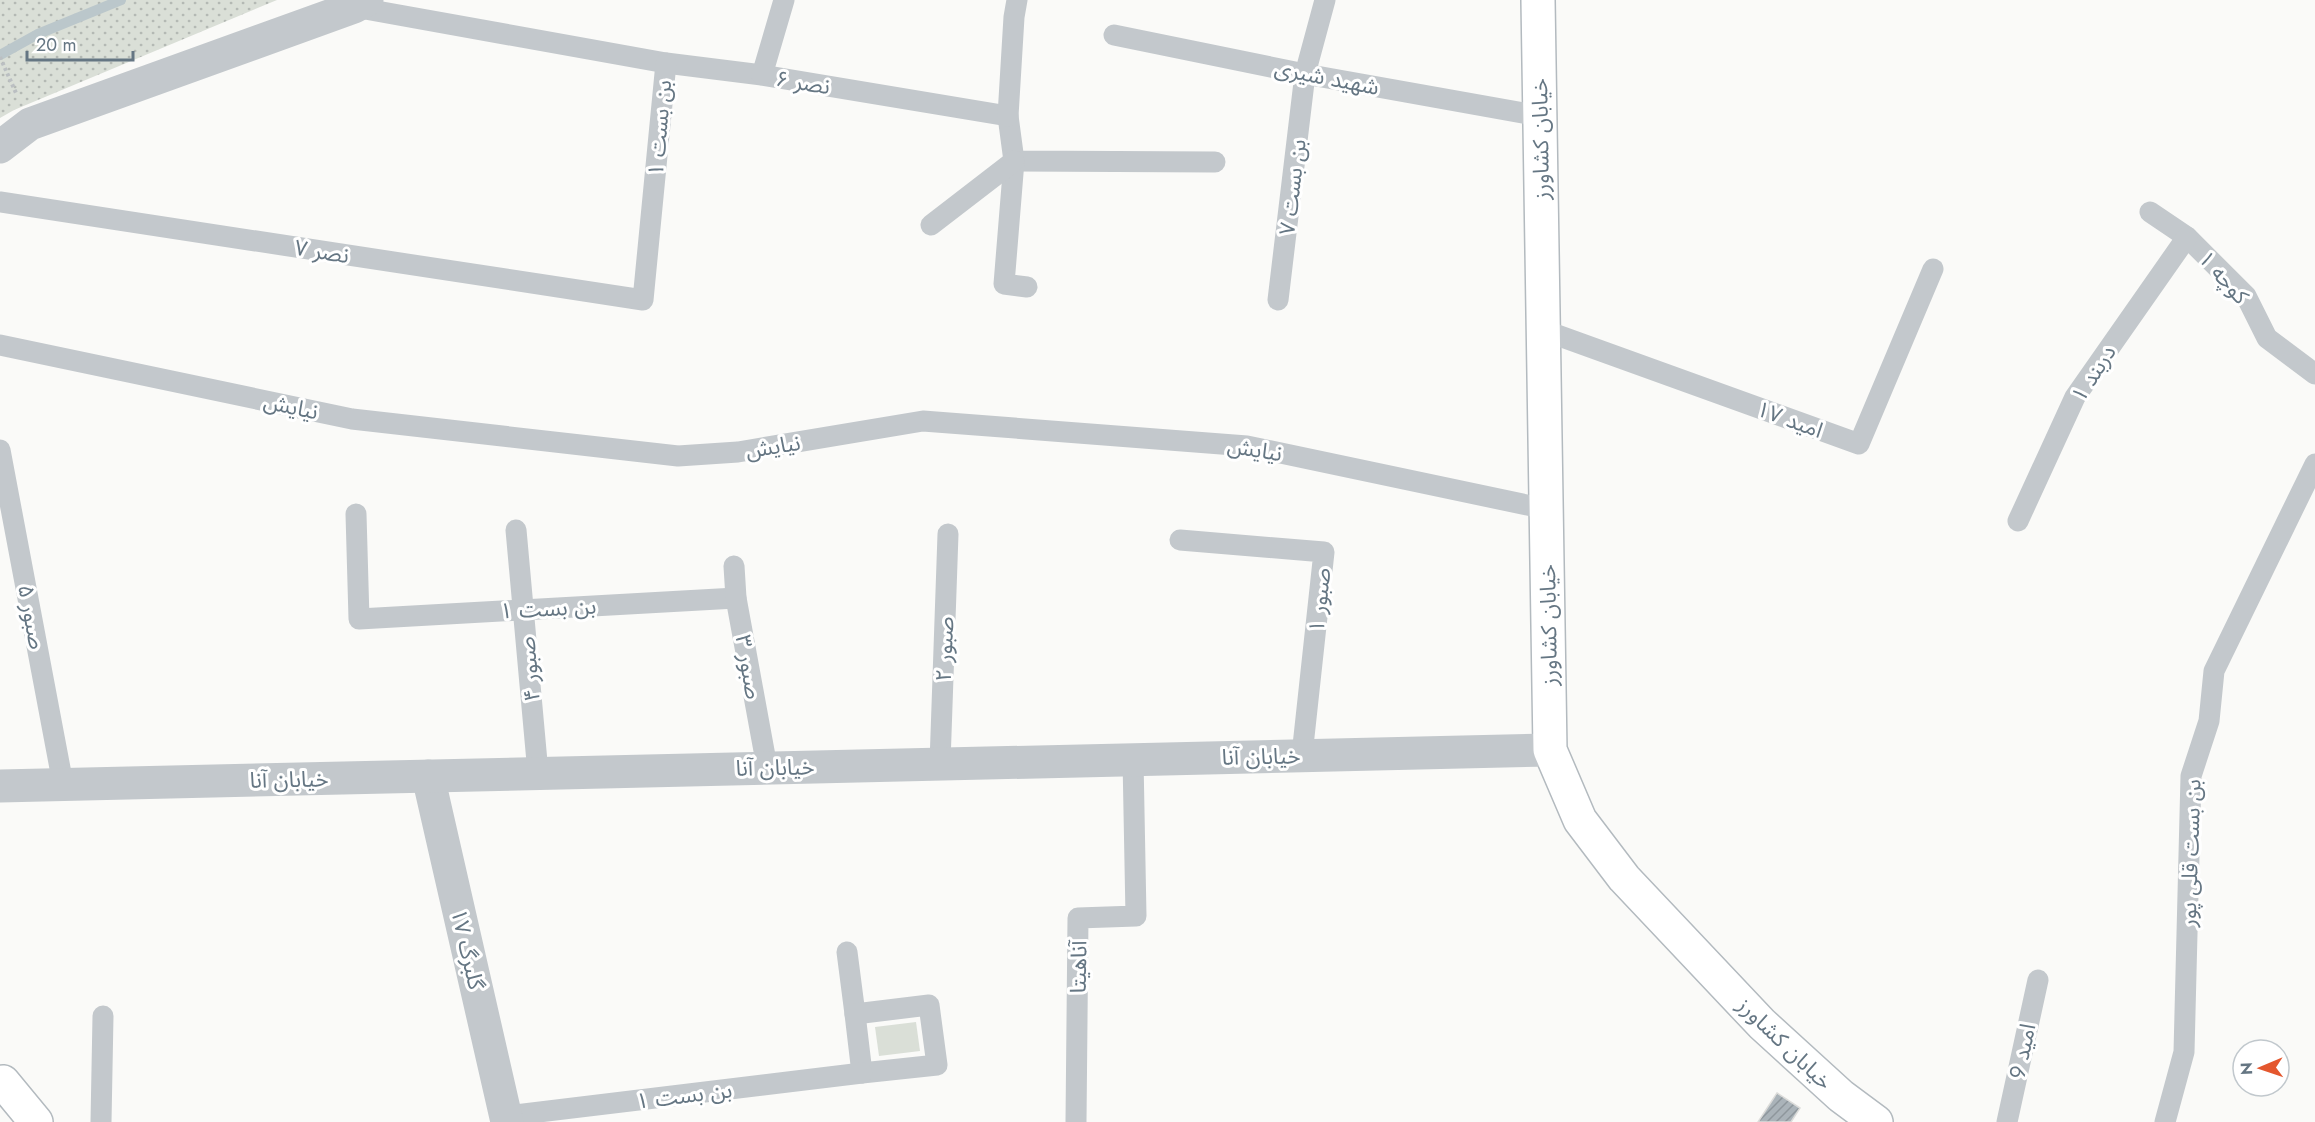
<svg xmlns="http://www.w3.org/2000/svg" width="2315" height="1122" font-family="Jost,'Noto Sans Arabic',sans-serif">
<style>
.grass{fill:url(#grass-dots)}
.park{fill:#dadfd7}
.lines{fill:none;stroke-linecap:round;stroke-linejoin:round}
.stream{stroke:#bbc7cb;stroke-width:10}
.building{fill:url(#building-hatch);stroke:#dcdcda;stroke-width:1.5}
.secondary-casing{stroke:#b3babf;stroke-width:36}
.path{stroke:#bbbfc2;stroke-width:4;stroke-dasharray:3 3;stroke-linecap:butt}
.service{stroke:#c3c8cc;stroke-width:21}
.minor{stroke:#c3c8cc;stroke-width:33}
.secondary{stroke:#fff;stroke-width:33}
.labels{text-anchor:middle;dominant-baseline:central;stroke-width:6;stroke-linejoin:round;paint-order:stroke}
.street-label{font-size:22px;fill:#657683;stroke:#fff}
</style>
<defs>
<pattern id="grass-dots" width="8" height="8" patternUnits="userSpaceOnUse" patternTransform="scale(1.5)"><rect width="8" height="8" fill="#dadfd7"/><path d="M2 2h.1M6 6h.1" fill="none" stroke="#b4b9b4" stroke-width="1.8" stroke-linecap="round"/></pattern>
<pattern id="building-hatch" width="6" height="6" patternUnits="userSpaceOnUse" patternTransform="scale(1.5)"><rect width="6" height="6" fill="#aab3b9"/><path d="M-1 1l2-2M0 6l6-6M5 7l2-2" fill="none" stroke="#8e969c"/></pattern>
</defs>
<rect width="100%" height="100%" fill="#fafaf8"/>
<polygon class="grass" points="0,0 277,0 14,110 0,118"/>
<polygon class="park" points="916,1022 920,1051 879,1056 875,1027"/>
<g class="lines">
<polyline class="stream" points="0,55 38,34 121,0"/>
</g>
<polygon class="building" points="1777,1093 1800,1108 1791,1122 1758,1122"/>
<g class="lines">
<g class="secondary-casing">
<g id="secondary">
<polyline points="1538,0 1550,750 1580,820 1624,878 1762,1024 1841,1096 1876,1122"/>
<polyline points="3,1082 36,1122"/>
</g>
</g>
<polyline class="path" points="0,57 16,93"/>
<g class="service">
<polyline points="354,7 666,63 762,75 1008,116 1014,161 1215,162"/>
<polyline points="1114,35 1305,74 1540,116"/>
<polyline points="762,75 784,0"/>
<polyline points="1008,116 1014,17 1017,0"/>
<polyline points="1014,161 1004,284 1027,287"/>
<polyline points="0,202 643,300 666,63"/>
<polyline points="2150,212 2187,237 2246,296 2267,338 2315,374"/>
<polyline points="931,225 1014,161"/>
<polyline points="1278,300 1305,74 1325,0"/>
<polyline points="1543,330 1859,444 1933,269"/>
<polyline points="0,345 352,419 678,456 738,452 923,421 1247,446 1546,509"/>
<polyline points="0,450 63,784"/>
<polyline points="356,514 359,619 736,598"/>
<polyline points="2018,521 2075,397 2187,237"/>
<polyline points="516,530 538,773"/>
<polyline points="1180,540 1324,552 1302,755"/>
<polyline points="734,566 736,598 767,767"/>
<polyline points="940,763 948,534"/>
<polyline points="847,952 855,1014"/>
<polygon points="929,1005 937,1065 862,1073 855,1014"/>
<polyline points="506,1116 862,1073"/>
<polyline points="101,1122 103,1016"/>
<polyline points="1076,1122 1078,918 1136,916 1133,759"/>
<polyline points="2007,1122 2038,980"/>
<polyline points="2165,1122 2184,1052 2191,776 2209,721 2214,671 2315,464"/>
</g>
<g class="minor">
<polyline points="0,147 30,124 354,7 367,0"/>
<polyline points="428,776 507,1122"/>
<polyline points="0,786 1550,750"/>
</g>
<use href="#secondary" class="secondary"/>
</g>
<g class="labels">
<g class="street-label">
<text transform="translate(1327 77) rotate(11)">شهید شیری</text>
<text transform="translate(803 82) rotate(9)">نصر ۶</text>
<text transform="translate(659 128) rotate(-85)">بن بست ۱</text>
<text transform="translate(1540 139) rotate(-91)">خیابان کشاورز</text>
<text transform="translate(1292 187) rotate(-83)">بن بست ۷</text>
<text transform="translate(322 251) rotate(9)">نصر ۷</text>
<text transform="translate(2224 277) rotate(48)">کوچه ۱</text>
<text transform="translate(2093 373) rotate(-57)">دربند ۱</text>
<text transform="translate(291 406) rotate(12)">نیایش</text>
<text transform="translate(1790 419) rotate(20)">امید ۱۷</text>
<text transform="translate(773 446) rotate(-9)">نیایش</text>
<text transform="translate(1255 449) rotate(9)">نیایش</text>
<text transform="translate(1319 600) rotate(-84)">صبور ۱</text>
<text transform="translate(548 608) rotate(-3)">بن بست ۱</text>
<text transform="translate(32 617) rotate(79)">صبور ۵</text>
<text transform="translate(1548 625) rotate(-91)">خیابان کشاورز</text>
<text transform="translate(944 649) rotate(-88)">صبور ۲</text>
<text transform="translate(749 667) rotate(80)">صبور ۳</text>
<text transform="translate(529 669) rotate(-95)">صبور ۴</text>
<text transform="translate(1261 756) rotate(-1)">خیابان آنا</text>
<text transform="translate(775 767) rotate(-1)">خیابان آنا</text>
<text transform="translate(289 779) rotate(-1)">خیابان آنا</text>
<text transform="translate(2190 853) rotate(-88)">بن بست قلی پور</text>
<text transform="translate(468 949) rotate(77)">گلبرگ ۱۷</text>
<text transform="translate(1078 967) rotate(-89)">آناهیتا</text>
<text transform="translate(1785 1043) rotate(44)">خیابان کشاورز</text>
<text transform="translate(2022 1051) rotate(-78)">امید 9</text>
<text transform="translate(684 1095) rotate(-7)">بن بست ۱</text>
</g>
</g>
<g transform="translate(2261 1068) rotate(268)"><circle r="28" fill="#ffffff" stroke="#c1c8cd" stroke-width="1.5"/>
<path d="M0-4.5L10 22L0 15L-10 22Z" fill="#e4572e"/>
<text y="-9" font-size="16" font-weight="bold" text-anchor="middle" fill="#657683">N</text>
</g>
<path d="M27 51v9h106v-9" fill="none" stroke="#657683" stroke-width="3"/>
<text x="36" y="51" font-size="18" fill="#657683" stroke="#ffffff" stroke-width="4.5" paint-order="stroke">20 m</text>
</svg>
